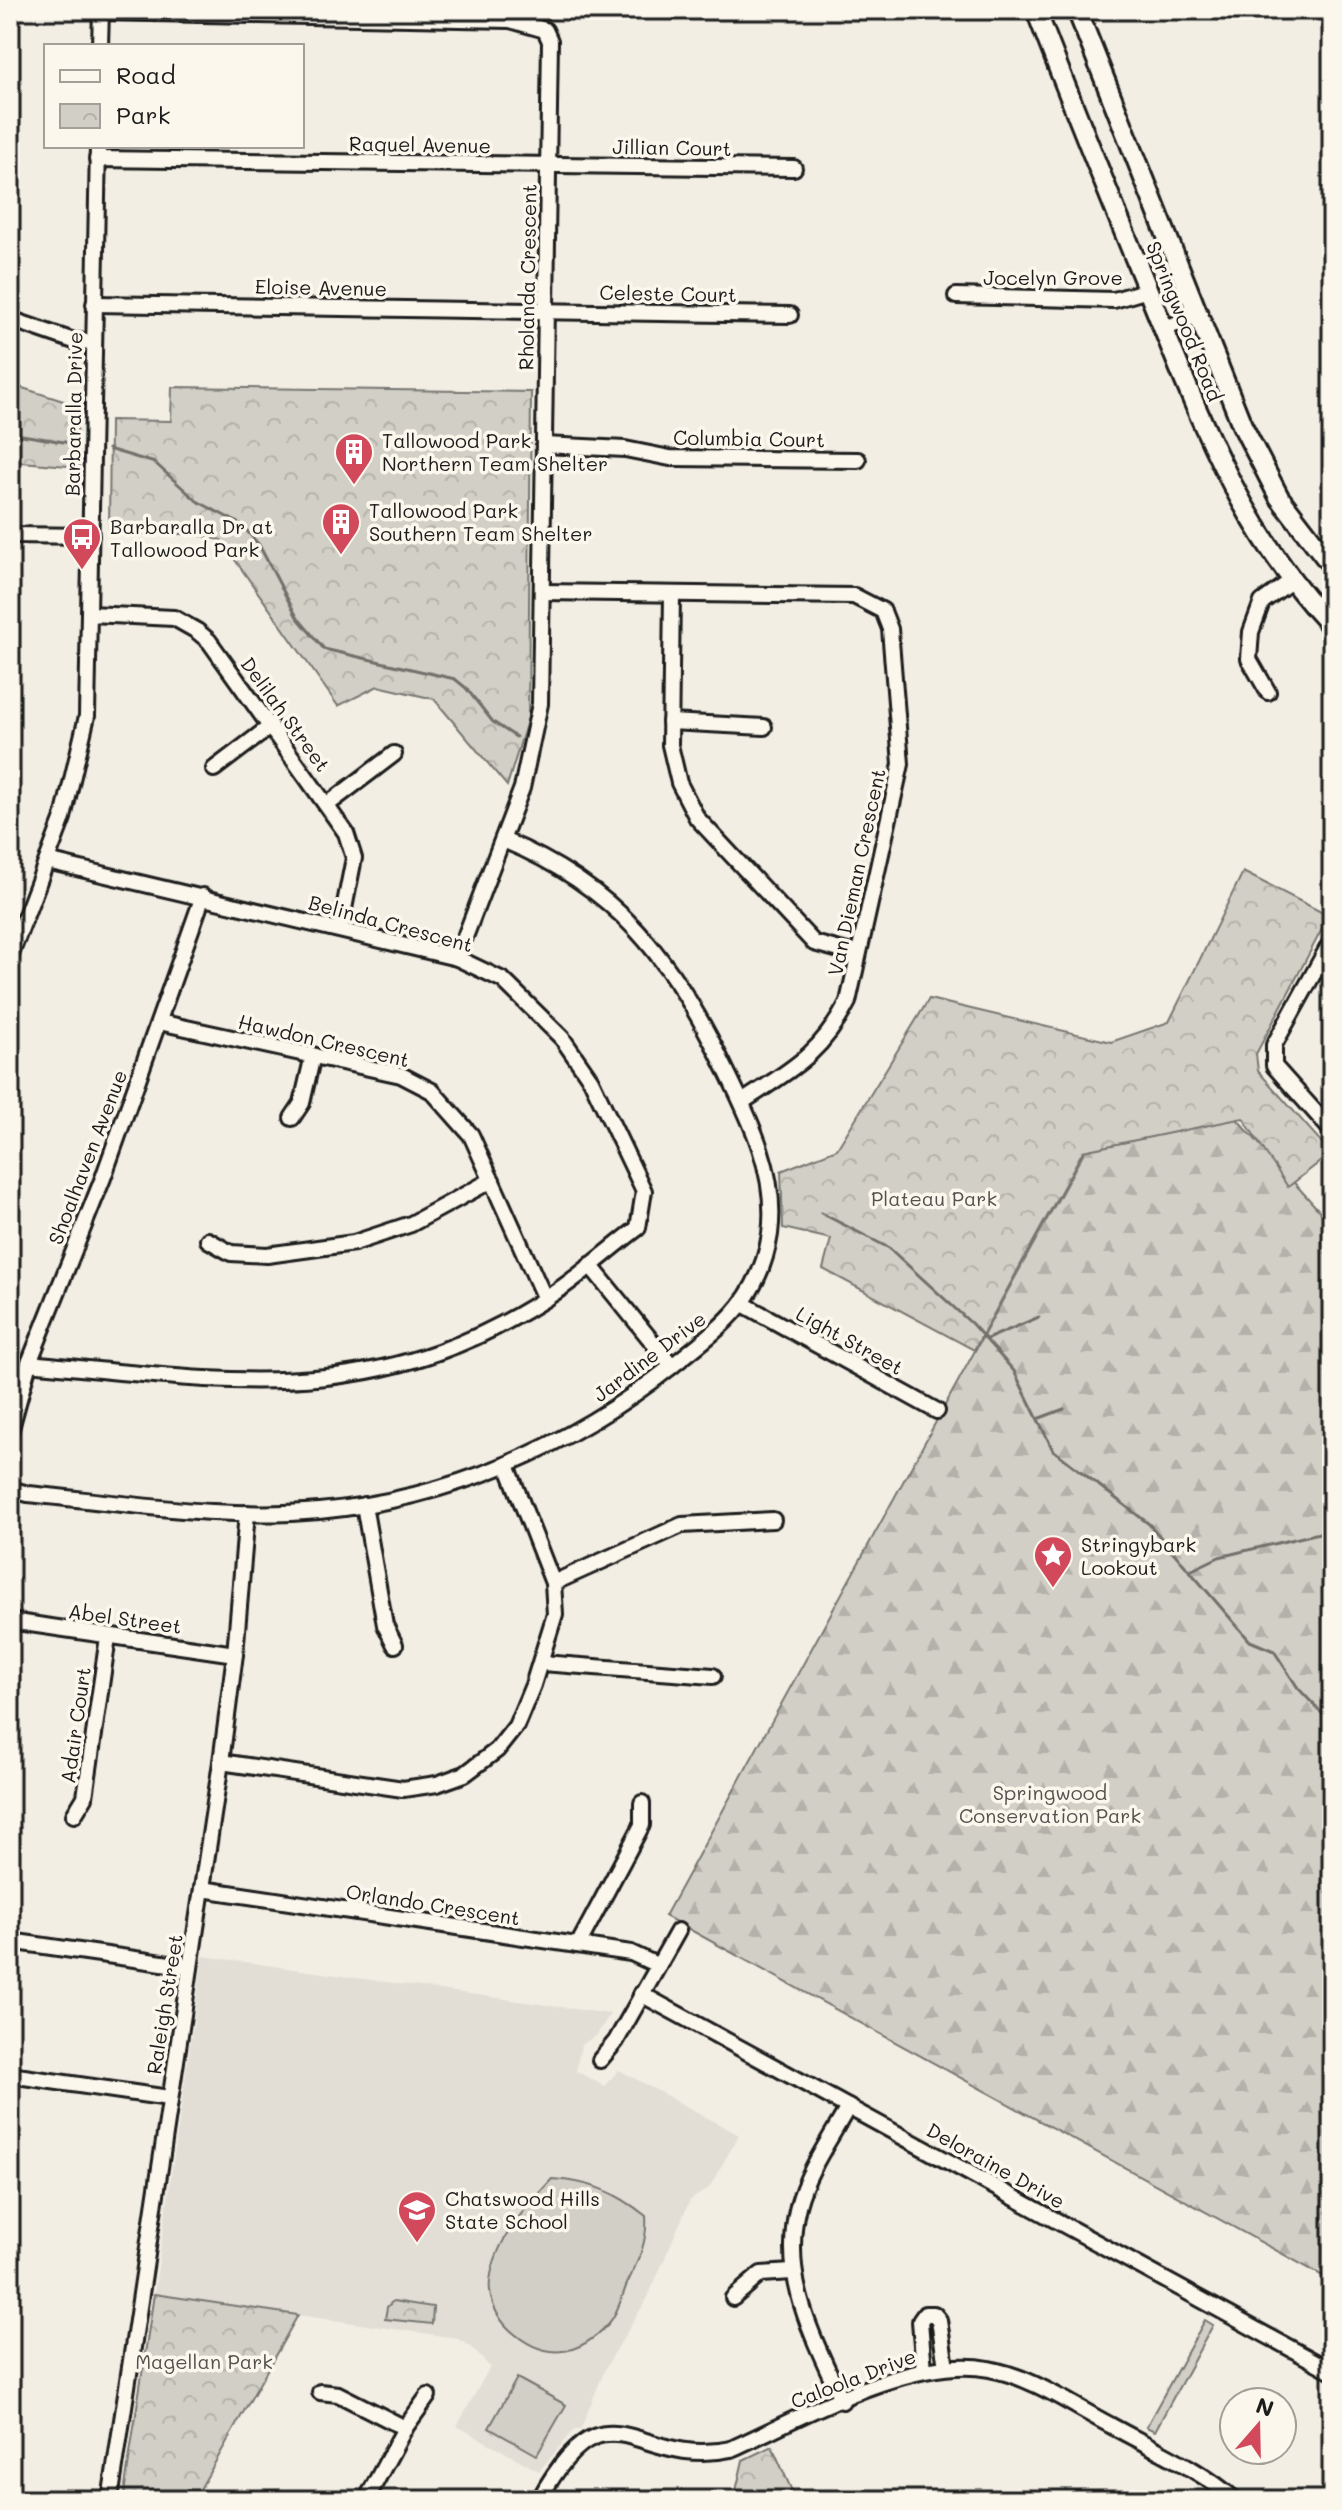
<svg xmlns="http://www.w3.org/2000/svg" width="1342" height="2510" font-family="Mali,sans-serif">
<style>
.built{fill:#e2ded5}
.grass{fill:#d2cfc6;stroke:#777671;stroke-width:2}
.forest{fill:url(#forest-firs);stroke:#777671;stroke-width:2}
.park{fill:url(#park-crowns);stroke:#777671;stroke-width:2}
.lines{fill:none;stroke-linecap:round;stroke-linejoin:round}
.stream{stroke:#716f6b;stroke-width:3}
.minor-casing{stroke:#1c1c1c;stroke-width:20}
.major-casing{stroke:#1c1c1c;stroke-width:24}
.minor{stroke:#fbf7ec;stroke-width:14}
.major{stroke:#fbf7ec;stroke-width:18}
.labels{text-anchor:middle;dominant-baseline:central;stroke-width:7;stroke-linejoin:round;paint-order:stroke}
.street-label{font-size:20px;fill:#1c1c1c;stroke:#fbf7ec}
.poi-label{font-size:20px;fill:#1c1c1c;stroke:#fbf7ec;text-anchor:start}
.park-label{font-size:20px;fill:#53524f;stroke:#fbf7ec}
</style>
<defs>
<pattern id="forest-firs" width="22" height="20" patternUnits="userSpaceOnUse" patternTransform="scale(2)"><rect width="22" height="20" fill="#d2cfc6"/><path d="M5 1l3.5 6h-7zM16 11l3.5 6h-7z" fill="#b4b1aa"/></pattern>
<pattern id="park-crowns" width="20" height="18" patternUnits="userSpaceOnUse" patternTransform="scale(2)"><rect width="20" height="18" fill="#d2cfc6"/><path d="M2 6a3 3 0 1 1 6 0M12 15a3 3 0 1 1 6 0" fill="none" stroke="#b4b1aa"/></pattern>
</defs>
<rect width="100%" height="100%" fill="#f2eee4"/>
<filter id="ink" filterUnits="userSpaceOnUse"><feTurbulence type="fractalNoise" baseFrequency=".0125" numOctaves="2"/><feDisplacementMap in="SourceGraphic" scale="16" xChannelSelector="R" yChannelSelector="G"/><feConvolveMatrix kernelMatrix="1 2 1 2 8 2 1 2 1" color-interpolation-filters="sRGB"/></filter>
<g filter="url(#ink)">
<polygon class="built" points="203,1956 610,2014 597,2035 581,2045 576,2071 604,2086 619,2070 739,2135 709,2188 690,2200 648,2297 606,2367 581,2428 573,2431 539,2471 457,2426 490,2367 470,2346 456,2338 154,2294"/>
<g class="grass">
<path d="M552,2179c38,2 64,13 94,37 2,26 -8,45 -19,68 -5,12 -9,29 -18,39 -31,35 -65,38 -99,7 -13,-12 -22,-31 -20,-49 5,-41 35,-73 62,-102z"/>
<polygon points="1205,2320 1213,2325 1155,2431 1146,2427"/>
<polygon points="517,2378 566,2405 537,2455 489,2428"/>
</g>
<polygon class="forest" points="1237,1119 1332,1225 1332,2281 665,1916 1085,1150"/>
<g class="park">
<polygon points="10,384 76,405 79,467 10,461"/>
<polygon points="172,387 531,392 528,718 507,786 434,699 378,686 338,706 221,540 193,534 109,534 110,420 171,421"/>
<polygon points="1243,872 1329,916 1256,1054 1258,1071 1331,1153 1288,1187 1243,1118 1083,1151 974,1350 823,1269 831,1239 783,1228 781,1171 837,1149 929,999 1111,1042 1169,1022"/>
<polygon points="154,2294 298,2315 194,2500 123,2500"/>
<polygon points="393,2301 433,2307 432,2324 385,2319 387,2307"/>
<polygon points="772,2446 796,2500 734,2500 743,2460"/>
</g>
<g class="lines">
<g class="stream">
<polyline points="10,433 76,444"/>
<polyline points="108,449 155,463 197,501 242,525 259,545 297,617 324,649 455,679 466,688 493,722 516,737"/>
<polyline points="821,1213 889,1248 972,1324 1014,1371 1053,1450 1149,1524 1250,1641 1274,1651 1298,1688 1332,1724"/>
<polyline points="987,1339 1039,1317"/>
<polyline points="1040,1418 1064,1409"/>
<polyline points="1190,1571 1219,1557 1332,1530"/>
</g>
<g class="minor-casing">
<g id="minor">
<polyline points="101,12 510,20 545,30 550,41 540,704 522,788 457,958"/>
<polyline points="100,46 101,10"/>
<polyline points="97,159 794,168"/>
<polyline points="956,296 1114,300 1148,290"/>
<polyline points="94,304 790,315"/>
<polyline points="10,319 74,341 94,342"/>
<polyline points="1164,329 1197,315"/>
<polyline points="544,445 625,449 670,458 858,460"/>
<polyline points="10,535 91,536"/>
<path d="M542,592l312,4 29,15 7,18 11,135 -53,238c-28,54 -58,68 -106,100"/>
<polyline points="672,594 670,745 679,783 697,818 814,943 858,955"/>
<polyline points="90,614 174,618 197,631 209,641 346,833 354,858 340,929"/>
<polyline points="1268,692 1249,659 1251,632 1262,602 1291,581"/>
<polyline points="670,722 764,727"/>
<polyline points="214,769 271,726"/>
<polyline points="327,805 394,754"/>
<polyline points="1332,940 1274,1045 1274,1066 1332,1131"/>
<polyline points="10,957 63,818 87,716 98,146"/>
<polyline points="159,1022 401,1075 432,1091 471,1135 545,1299"/>
<polyline points="292,1118 302,1103 313,1055"/>
<polyline points="208,1240 231,1253 267,1255 354,1243 411,1224 492,1180"/>
<polyline points="590,1265 672,1366"/>
<polyline points="743,1304 937,1411"/>
<path d="M29,1363c198,19 351,48 528,-72 28,-19 54,-43 81,-63l6,-37 -53,-111 -29,-42 -59,-58 -46,-22 -410,-97"/>
<polyline points="10,1432 29,1363 103,1178 203,896"/>
<path d="M10,1489l18,5c96,9 195,26 291,17 131,-12 251,-64 353,-145 49,-39 88,-65 98,-132 8,-60 -20,-115 -46,-168 -51,-106 -108,-180 -221,-226"/>
<polyline points="364,1505 385,1625 395,1645"/>
<polyline points="553,1583 682,1525 773,1520"/>
<polyline points="10,1621 235,1654"/>
<polyline points="542,1663 713,1676"/>
<polyline points="221,1762 403,1789 437,1784 465,1774 497,1750 516,1726 533,1685 555,1614 553,1583 507,1465"/>
<polyline points="74,1815 85,1797 108,1637"/>
<polyline points="202,1889 631,1953 657,1965"/>
<polyline points="10,1941 190,1967"/>
<polyline points="578,1945 642,1825 642,1803"/>
<polyline points="641,1994 1332,2371"/>
<polyline points="600,2060 616,2041 678,1931"/>
<polyline points="10,2075 169,2098"/>
<polyline points="733,2298 761,2274 792,2272"/>
<polyline points="924,2370 920,2321 925,2314 934,2314 939,2320 946,2367"/>
<polyline points="320,2392 338,2394 405,2428"/>
<path d="M842,2401c-29,-65 -62,-122 -44,-195 9,-35 33,-68 50,-99"/>
<polyline points="110,2500 221,1762 235,1654 247,1513"/>
<polyline points="366,2500 405,2428 428,2396"/>
<path d="M539,2500c69,-126 96,-30 192,-51 69,-31 182,-95 258,-80 43,8 83,36 121,56 41,23 89,43 125,75"/>
</g>
</g>
<g class="major-casing">
<g id="major">
<path d="M1036,10c36,95 75,189 113,283 50,123 90,235 183,334"/>
<polyline points="1077,10 1242,425 1279,497 1332,566"/>
</g>
</g>
<use href="#minor" class="minor"/>
<use href="#major" class="major"/>
</g>
</g>
<defs>
<g id="building-pin" transform="scale(2)"><path d="M0 17L-7.5 6A9.5 9.5 0 1 1 7.5 6Z" fill="#d1495b" stroke="#fbf7ec"/><path d="M-4-6H4V6H1V3H-1V6H-4ZM-2.5-4.3h1.7v1.8h-1.7ZM.8-4.3h1.7v1.8H.8ZM-2.5-1h1.7V.8h-1.7ZM.8-1h1.7V.8H.8Z" fill="#fff"/></g>
<g id="bus-pin" transform="scale(2)"><path d="M0 17L-7.5 6A9.5 9.5 0 1 1 7.5 6Z" fill="#d1495b" stroke="#fbf7ec"/><path d="M-5-6H5V4H4V6H2V4H-2V6H-4V4H-5ZM-3.5-4V0h7V-4ZM-3.5 1.2v1.5H-2V1.2ZM2 1.2v1.5H3.5V1.2Z" fill="#fff"/></g>
<g id="sight-pin" transform="scale(2)"><path d="M0 17L-7.5 6A9.5 9.5 0 1 1 7.5 6Z" fill="#d1495b" stroke="#fbf7ec"/><path d="M0-6L1.8-2.2L6-1.7L2.9 1.2L3.7 5.4L0 3.3L-3.7 5.4L-2.9 1.2L-6-1.7L-1.8-2.2Z" fill="#fff"/></g>
<g id="school-pin" transform="scale(2)"><path d="M0 17L-7.5 6A9.5 9.5 0 1 1 7.5 6Z" fill="#d1495b" stroke="#fbf7ec"/><path d="M0-5L7-2L0 1L-7-2ZM-4 1L0 2.5L4 1V4Q0 6-4 4Z" fill="#fff"/></g>
</defs>
<g fill-rule="evenodd">
<use href="#building-pin" x="354" y="452"/>
<use href="#building-pin" x="341" y="522"/>
<use href="#bus-pin" x="82" y="537"/>
<use href="#sight-pin" x="1053" y="1555"/>
<use href="#school-pin" x="417" y="2210"/>
</g>
<g class="labels">
<g class="street-label">
<text transform="translate(420 144) rotate(1)">Raquel Avenue</text>
<text transform="translate(672 147) rotate(1)">Jillian Court</text>
<text transform="translate(527 277) rotate(-89)">Rholanda Crescent</text>
<text x="1053" y="277">Jocelyn Grove</text>
<text transform="translate(321 287) rotate(1)">Eloise Avenue</text>
<text transform="translate(668 293) rotate(1)">Celeste Court</text>
<text transform="translate(1185 321) rotate(68)">Springwood Road</text>
<text transform="translate(73 414) rotate(-89)">Barbaralla Drive</text>
<text transform="translate(749 438) rotate(1)">Columbia Court</text>
<text transform="translate(286 714) rotate(54)">Delilah Street</text>
<text transform="translate(856 872) rotate(-78)">Van Dieman Crescent</text>
<text transform="translate(391 923) rotate(15)">Belinda Crescent</text>
<text transform="translate(324 1040) rotate(13)">Hawdon Crescent</text>
<text transform="translate(87 1157) rotate(-69)">Shoalhaven Avenue</text>
<text transform="translate(850 1340) rotate(29)">Light Street</text>
<text transform="translate(649 1356) rotate(-37)">Jardine Drive</text>
<text transform="translate(125 1618) rotate(8)">Abel Street</text>
<text transform="translate(75 1725) rotate(-82)">Adair Court</text>
<text transform="translate(433 1904) rotate(9)">Orlando Crescent</text>
<text transform="translate(164 2004) rotate(-81)">Raleigh Street</text>
<text transform="translate(996 2165) rotate(29)">Deloraine Drive</text>
<text transform="translate(853 2378) rotate(-21)">Caloola Drive</text>
</g>
<g class="poi-label">
<text x="382" y="440">Tallowood Park<tspan x="382" dy="23">Northern Team Shelter</tspan></text>
<text x="369" y="510">Tallowood Park<tspan x="369" dy="23">Southern Team Shelter</tspan></text>
<text x="110" y="526">Barbaralla Dr at<tspan x="110" dy="23">Tallowood Park</tspan></text>
<text x="1081" y="1544">Stringybark<tspan x="1081" dy="23">Lookout</tspan></text>
<text x="445" y="2198">Chatswood Hills<tspan x="445" dy="23">State School</tspan></text>
</g>
<g class="park-label">
<text x="934" y="1198">Plateau Park</text>
<text x="1050" y="1792">Springwood<tspan x="1050" dy="23">Conservation Park</tspan></text>
<text x="204" y="2361">Magellan Park</text>
</g>
</g>
<rect width="1342" height="2510" fill="none" stroke="#fbf7ec" stroke-width="40"/>
<rect x="20" y="20" width="1302" height="2470" fill="none" stroke="#1c1c1c" stroke-width="3" filter="url(#ink)"/>
<rect x="44" y="44" width="260" height="104" fill="#fbf7ec" stroke="#a29f99" stroke-width="2"/>
<rect x="60" y="70" width="40" height="12" fill="#fbf7ec" stroke="#a29f99" stroke-width="2"/>
<text x="116" y="84" font-size="24" fill="#1c1c1c">Road</text>
<rect x="60" y="104" width="40" height="24" fill="url(#park-crowns)" stroke="#a29f99" stroke-width="2"/>
<text x="116" y="124" font-size="24" fill="#1c1c1c">Park</text>
<g transform="translate(1258 2426) rotate(20)"><circle r="38" fill="#fbf7ec" stroke="#a29f99" stroke-width="2"/>
<path d="M0-6L14 30L0 20L-14 30Z" fill="#d1495b"/>
<text y="-12" font-size="22" font-weight="bold" text-anchor="middle" fill="#1c1c1c">N</text>
</g>
</svg>
